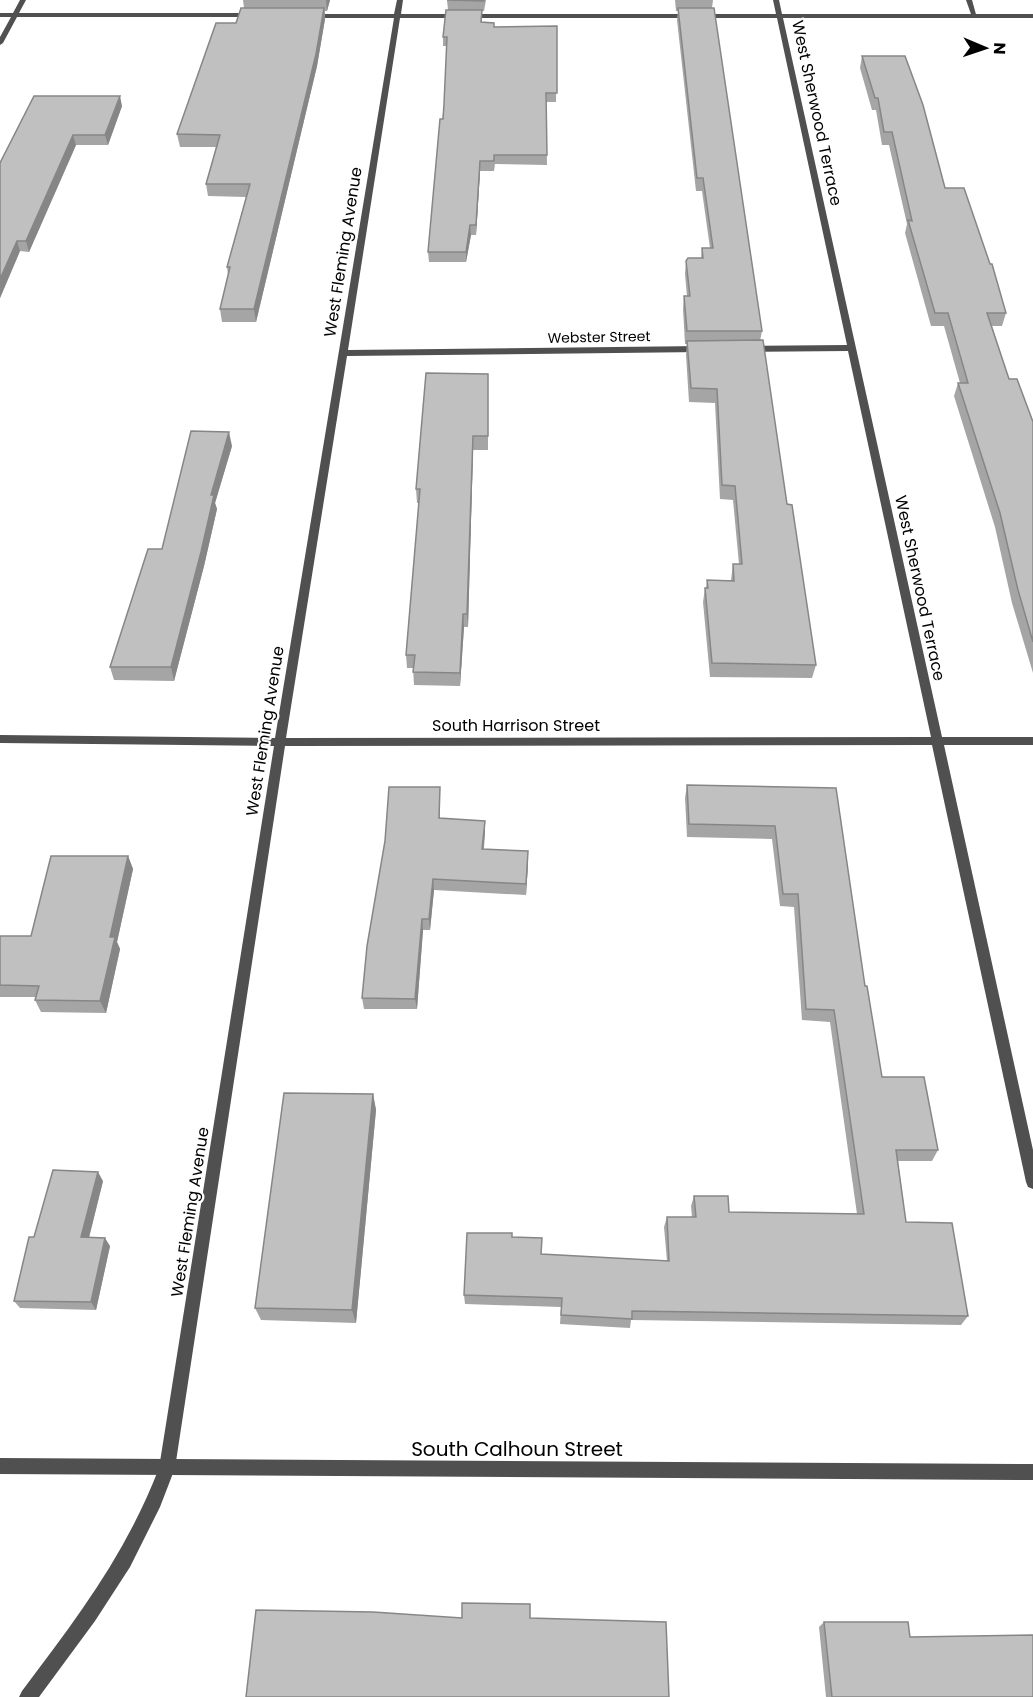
<svg xmlns="http://www.w3.org/2000/svg" width="1033" height="1697" font-family="Poppins,sans-serif">
<style>
.lines{fill:none;stroke-linecap:round;stroke-linejoin:round}
.service{fill:#505050;fill-rule:evenodd}
.minor{fill:#505050;fill-rule:evenodd}
.tertiary{fill:#505050;fill-rule:evenodd}
.wall{fill:#a5a5a5}
.shaded-wall{fill:#868686}
.building{fill:#c0c0c0;stroke:#868686;stroke-width:1.5}
.labels{text-anchor:middle;dominant-baseline:central;stroke-width:4.5;stroke-linejoin:round;paint-order:stroke}
.far-street-label{font-size:14px;fill:#000;stroke:#fff}
.street-label{font-size:16px;fill:#000;stroke:#fff}
.near-street-label{font-size:20px;fill:#000;stroke:#fff}
</style>
<rect width="100%" height="100%" fill="#fff"/>
<g class="lines">
<polygon class="service" points="966,0 972,0 977,18 972,17"/>
<g class="minor">
<polygon points="20,0 26,0 19,13 255,13 258,15 255,17 17,17 3,43 0,45 0,37 11,17 0,17 0,13 13,13"/>
<path d="M397,0h6l-2,14h375l-3,-14h6l3,14h251v4h-250l159,719h91v8h-89l89,405v39l-5,-2 -2,-5 -94,-437 -647,1 -110,722 -15,39 -30,60 -35,54 -56,76h-20l3,-6c55,-73 104,-137 137,-223l115,-722 -274,-3v-8l275,3 119,-720h-86l-3,-2 3,-2h86zM400,18h377l70,327 -98,1 -4,3 4,3 99,-1 83,386 -645,1 61,-382 355,-4 4,-3 -4,-3 -354,4z"/>
</g>
<polygon class="tertiary" points="0,1458 1033,1464 1033,1480 0,1474"/>
</g>
<g class="wall">
<polygon points="243,0 330,0 327,11 325,11 325,19 317,66 256,322 222,322 220,309 228,275 227,267 246,197 208,196 206,184 216,147 180,147 177,134 244,8"/>
<polygon points="447,0 486,0 484,11 482,11 482,22 494,27 557,26 556,102 546,102 547,165 495,164 494,171 480,171 476,235 471,235 466,262 429,262 428,252 444,104 447,46 443,46 443,37 448,10"/>
<polygon points="675,0 713,0 712,8 762,331 760,341 787,504 816,665 812,678 710,677 703,602 705,588 706,588 707,580 731,580 733,564 739,564 733,500 720,499 715,403 689,402 686,355 687,344 685,344 683,309 684,296 687,296 685,274 686,261 701,258 702,248 710,248 702,191 696,191 677,20 678,11 676,11"/>
<polygon points="862,56 945,188 1006,313 1002,326 992,326 1009,379 1033,422 1033,673 1012,603 995,527 954,396 958,383 960,383 944,326 931,326 905,233 907,224 889,145 882,145 876,110 872,110 860,68"/>
<polygon points="122,106 108,145 76,145 29,252 20,251 0,298 0,163"/>
<polygon points="488,374 488,450 473,450 468,627 464,627 460,686 414,685 413,668 407,668 406,655 419,503 417,503 416,489"/>
<polygon points="232,446 215,503 217,509 204,566 174,681 114,680 110,667 162,549"/>
<polygon points="687,785 836,788 865,986 882,1077 938,1150 932,1161 898,1161 906,1222 968,1316 961,1325 631,1320 630,1328 560,1324 561,1307 465,1304 464,1295 512,1237 541,1254 667,1261 664,1227 667,1217 692,1217 691,1206 694,1196 729,1212 857,1214 830,1022 802,1020 794,907 780,906 772,839 687,837 685,798"/>
<polygon points="440,798 440,818 485,821 485,832 484,849 528,863 526,895 434,890 430,930 423,930 417,1009 364,1009 362,998"/>
<polygon points="128,856 133,869 117,942 120,949 106,1013 41,1012 35,1000 36,997 0,997 0,936 31,936"/>
<polygon points="373,1094 376,1110 356,1323 261,1320 255,1308"/>
<polygon points="103,1181 89,1238 110,1246 96,1310 20,1308 14,1301"/>
<polygon points="824,1622 910,1637 1033,1697 826,1697 819,1627"/>
</g>
<g class="shaded-wall">
<polygon points="326,0 330,0 327,11"/>
<polygon points="324,8 325,19 317,66 256,322 254,309"/>
<polygon points="120,96 122,106 108,145 105,135"/>
<polygon points="73,135 76,145 29,252 26,241"/>
<polygon points="480,161 480,171 476,235 476,225"/>
<polygon points="470,225 471,235 466,262 466,252"/>
<polygon points="17,241 20,251 0,298 0,279"/>
<polygon points="229,432 232,446 215,503 217,509 204,566 174,681 171,667 211,495"/>
<polygon points="473,436 473,450 468,627 467,614"/>
<polygon points="463,614 464,627 460,686 460,673"/>
<polygon points="485,821 485,832 482,860 482,849"/>
<polygon points="528,851 528,863 526,895 526,884"/>
<polygon points="128,856 133,869 117,942 120,949 106,1013 100,1001 110,937"/>
<polygon points="433,879 434,890 430,930 429,919"/>
<polygon points="422,919 423,930 417,1009 415,999"/>
<polygon points="373,1094 376,1110 356,1323 352,1310"/>
<polygon points="98,1172 103,1181 87,1245 81,1237"/>
<polygon points="105,1238 110,1246 96,1310 91,1302"/>
</g>
<g class="building">
<polygon points="447,0 484,0 484,1"/>
<polygon points="241,8 324,8 316,54 254,309 220,309 230,267 227,267 250,184 206,184 220,135 177,134 216,23 236,23"/>
<polygon points="678,8 714,8 762,331 687,331 684,296 690,296 686,261 688,258 703,258 702,248 713,248 703,178 697,178"/>
<polygon points="446,10 482,10 481,22 494,23 494,27 557,26 557,93 546,93 547,155 494,155 494,161 480,161 476,225 470,225 466,252 428,252 440,119 443,119 444,104 447,37 443,37"/>
<polygon points="862,56 905,56 923,105 945,188 964,188 990,264 992,264 1006,313 987,313 1009,379 1017,379 1033,422 1033,642 1018,590 1000,513 958,383 968,383 948,313 935,313 908,220 912,221 892,132 884,132 878,98 875,98"/>
<polygon points="34,96 120,96 105,135 73,135 26,241 17,241 0,279 0,163"/>
<polygon points="763,340 787,504 792,505 816,665 712,663 705,588 708,588 707,580 734,581 733,564 742,564 735,486 722,485 717,389 691,388 687,341"/>
<polygon points="426,373 488,374 488,436 473,436 467,614 463,614 460,673 413,672 415,655 406,655 420,489 416,489"/>
<polygon points="191,431 229,432 211,495 214,495 201,552 171,667 110,667 148,549 162,549"/>
<polygon points="687,785 836,788 865,986 867,986 882,1077 924,1077 938,1150 896,1150 906,1222 952,1223 968,1316 632,1311 632,1319 561,1315 562,1298 464,1295 467,1233 512,1233 512,1237 542,1238 541,1254 669,1261 667,1217 696,1217 694,1196 728,1196 729,1212 864,1214 834,1010 806,1009 798,894 783,894 775,826 689,824"/>
<polygon points="389,787 440,787 439,818 485,821 482,849 528,851 526,884 433,879 429,919 422,919 415,999 362,998 367,946 385,841"/>
<polygon points="51,856 128,856 110,937 115,937 100,1001 35,1000 39,986 0,985 0,936 31,936"/>
<polygon points="284,1093 373,1094 352,1310 255,1308"/>
<polygon points="53,1170 98,1172 81,1237 105,1238 91,1302 14,1301 29,1237 34,1237"/>
<polygon points="462,1603 530,1604 530,1618 666,1622 669,1697 246,1697 256,1610 373,1612 462,1618"/>
<polygon points="824,1622 908,1622 910,1637 1033,1635 1033,1697 832,1697"/>
</g>
<g class="labels">
<g class="far-street-label">
<text transform="translate(599 337) rotate(-1)">Webster Street</text>
</g>
<g class="street-label">
<text transform="translate(817 113) rotate(78)">West Sherwood Terrace</text>
<text transform="translate(343 252) rotate(-81)">West Fleming Avenue</text>
<text transform="translate(920 588) rotate(78)">West Sherwood Terrace</text>
<text x="516" y="725">South Harrison Street</text>
<text transform="translate(265 731) rotate(-81)">West Fleming Avenue</text>
<text transform="translate(190 1212) rotate(-81)">West Fleming Avenue</text>
</g>
<g class="near-street-label">
<text x="517" y="1449">South Calhoun Street</text>
</g>
</g>
<g transform="translate(985 48) rotate(92)" stroke="#ffffff" stroke-width="4.5" paint-order="stroke">
<path d="M0-4.5L10 22L0 15L-10 22Z" fill="#000000"/>
<text y="-9" font-size="16" font-weight="bold" text-anchor="middle" fill="#000000">N</text>
</g>
</svg>
